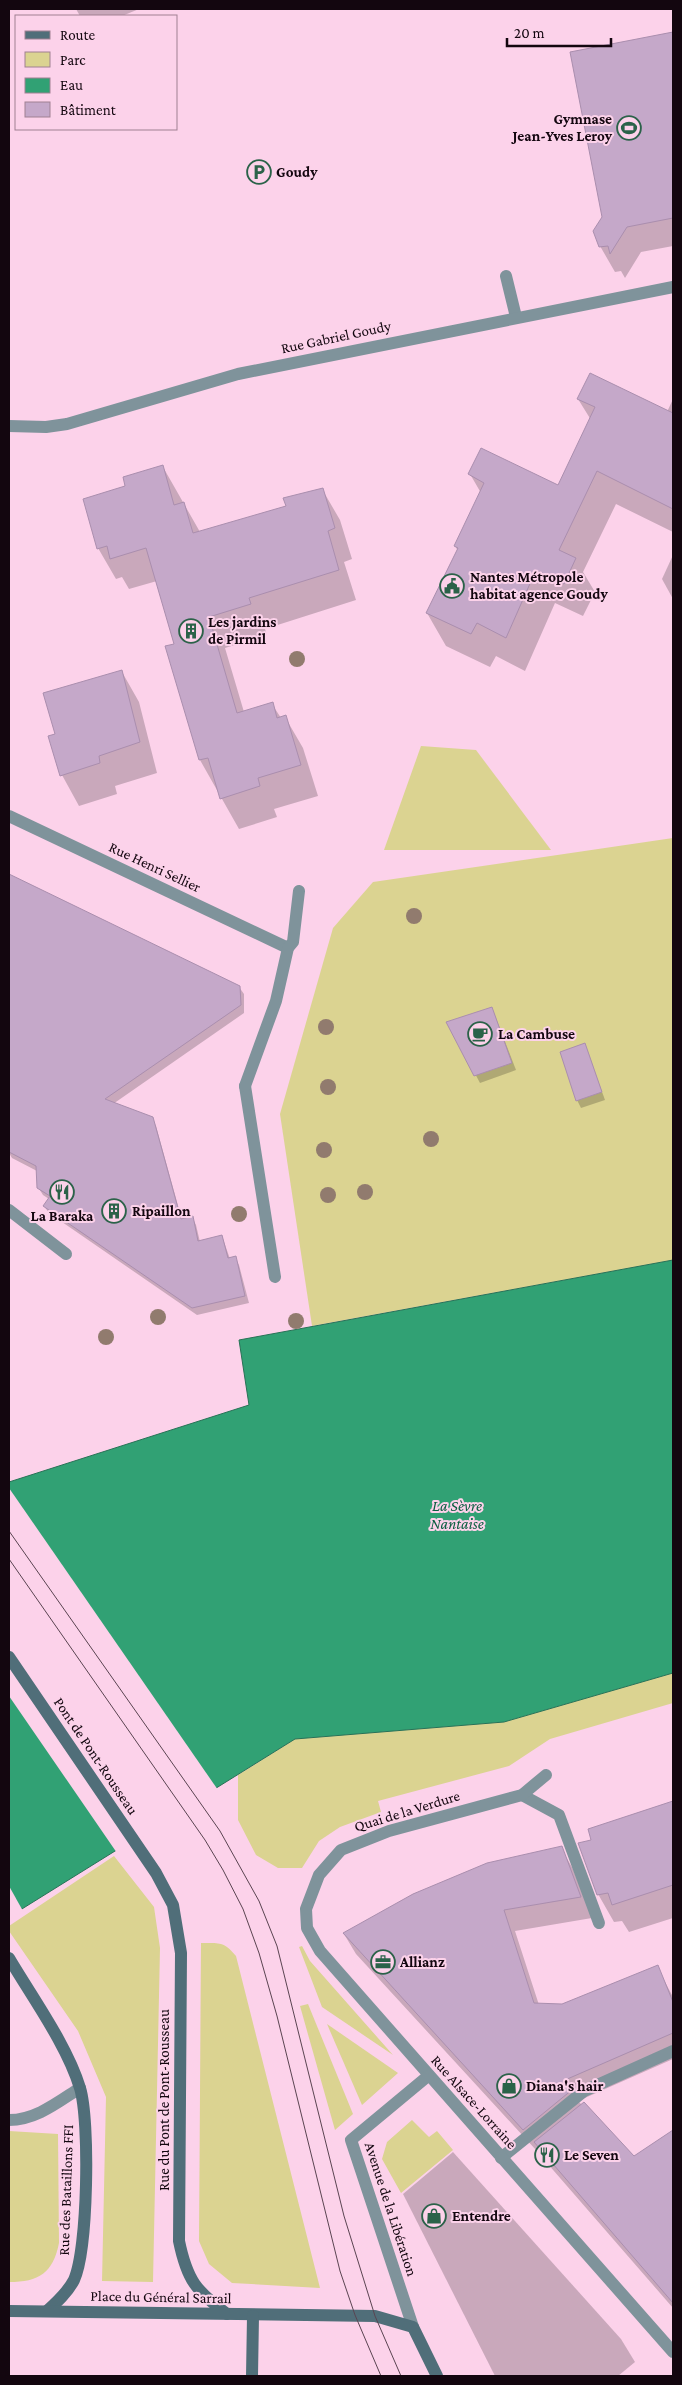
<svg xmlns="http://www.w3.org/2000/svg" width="682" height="2385" font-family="'Crimson Pro',serif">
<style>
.green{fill:#dbd391}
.water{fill:#31a174;stroke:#287256}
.pier{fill:#fcd2ea}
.shadow{fill:#0003}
.building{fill:#c5a8c9;stroke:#aa8eae}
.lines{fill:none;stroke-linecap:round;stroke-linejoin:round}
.service{stroke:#7f939b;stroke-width:12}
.minor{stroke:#7f939b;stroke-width:12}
.secondary{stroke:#506e79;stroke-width:12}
.tram{stroke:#5a4451;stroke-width:1}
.tree{fill:#917b6e}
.labels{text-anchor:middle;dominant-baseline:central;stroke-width:4;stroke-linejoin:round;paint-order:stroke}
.poi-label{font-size:15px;font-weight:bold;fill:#13060f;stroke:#fcd2ea;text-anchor:start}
.street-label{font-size:15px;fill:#13060f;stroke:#fcd2ea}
.water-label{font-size:16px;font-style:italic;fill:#0a5f40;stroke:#fcd2ea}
</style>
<rect width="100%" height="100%" fill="#fcd2ea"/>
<g class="green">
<polygon points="421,746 476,750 551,850 384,850"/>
<polygon points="673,838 673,1260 312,1326 280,1114 333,928 373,882"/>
<polygon points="673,1673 673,1703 550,1739 509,1766 378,1801 381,1812 340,1827 319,1841 302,1868 278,1868 256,1855 238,1820 238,1775 295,1739 504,1722"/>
<polygon points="114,1856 154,1907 160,1948 153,2282 102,2281 106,2097 78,2031 9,1931 9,1926"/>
<path d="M201,1943c18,0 23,-2 35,13l84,332 -88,-5 -23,-19 -10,-23z"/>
<polygon points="302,1946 310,1961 393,2055 322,2007 299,1947"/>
<polygon points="308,2004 353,2114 335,2130 300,2006"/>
<polygon points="327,2024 398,2073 362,2105"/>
<polygon points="412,2120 429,2137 437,2131 453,2150 401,2193 382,2159 387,2142"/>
<path d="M9,2131l49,3 1,109c-6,30 -20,39 -50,39z"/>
</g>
<polygon class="water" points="673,1260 673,1673 504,1722 295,1739 9,1917 9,1482 249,1405 239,1340"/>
<g class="pier">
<polygon points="9,1488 218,1790 117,1853 9,1696"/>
<polygon points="9,1886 23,1911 9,1920"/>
</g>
<g class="shadow">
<polygon points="76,9 75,9 139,9 122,16 80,16"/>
<polygon points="673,33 673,246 641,252 625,278 621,271 615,272 600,246 603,217 572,53"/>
<polygon points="578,399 667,412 673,399 673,532 616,504 583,572 595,592 583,616 555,603 525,671 496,656 490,667 446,646 427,613 458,551 455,546 481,493 470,474 559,486 591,420"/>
<polygon points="163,467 200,532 288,507 322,489 340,520 352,559 344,562 356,600 265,629 267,635 225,648 244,712 272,704 281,718 285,717 303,748 318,796 274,809 277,817 239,829 200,760 175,645 157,581 129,589 122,577 116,579 98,548 126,487"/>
<polygon points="673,555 673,599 662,579"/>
<polygon points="122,672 139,702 157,773 115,786 117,794 79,806 62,775 57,735"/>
<polygon points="9,875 239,987 244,994 244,1013 113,1104 152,1118 156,1126 182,1220 192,1217 196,1225 200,1242 222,1236 230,1259 235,1258 239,1265 249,1303 197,1315 49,1213 44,1206 49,1199 43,1195 38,1187 37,1171 12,1158 9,1153"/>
<polygon points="492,1008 516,1070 480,1083 448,1023"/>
<polygon points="585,1045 605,1100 581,1108 577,1100"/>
<polygon points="673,1802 673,1918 629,1932 622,1921 614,1922 598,1894 593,1841 589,1829"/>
<polygon points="561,1848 573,1869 592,1918 515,1931 539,2005 562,2006 657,1967 673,1997 673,2059 578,2101 634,2157 673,2132 673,2308 547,2163 538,2148 536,2150 356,1954 344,1934"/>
<polygon points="453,2152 621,2339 635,2362 618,2376 495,2376 403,2194"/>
</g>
<g class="building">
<polygon points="673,32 673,218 627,227 610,254 608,246 599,247 593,231 602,217 570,52"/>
<polygon points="590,373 673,413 673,509 597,471 559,550 576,558 564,584 536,570 506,638 477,623 471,634 426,613 458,548 454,546 484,483 468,474 481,448 558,485 595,407 577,399"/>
<polygon points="163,465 174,505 184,502 193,533 286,506 283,498 323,488 335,528 328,531 339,570 249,598 251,604 209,617 237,713 273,702 277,718 286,715 301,765 258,778 260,786 220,799 208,758 199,760 165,646 174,644 146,548 110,559 107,546 97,549 83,499 125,486 123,477"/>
<polygon points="122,670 140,742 99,756 100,763 60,776 48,736 55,734 43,693"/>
<polygon points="9,874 240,986 241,1005 105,1099 153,1117 181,1219 193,1216 198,1241 222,1235 228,1258 236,1256 245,1296 192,1308 43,1206 50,1196 37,1188 36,1166 9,1152"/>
<polygon points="492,1007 512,1063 474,1076 446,1022"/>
<polygon points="585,1043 602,1092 576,1101 560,1052"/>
<polygon points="673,1801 673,1885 612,1905 608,1893 597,1895 578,1843 591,1840 588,1829"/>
<polygon points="562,1846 581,1897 504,1910 534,2003 562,2004 658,1965 673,2002 673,2033 565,2080 573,2089 523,2130 343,1933 413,1894 487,1863"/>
<polygon points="584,2102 634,2156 673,2130 673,2303 534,2142"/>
</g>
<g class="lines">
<g class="service">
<polyline points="506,276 516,317"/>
<polyline points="245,1086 275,1277"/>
<polyline points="9,1210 66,1254"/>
<polyline points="522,1795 559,1815 599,1923"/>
<path d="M9,2120c27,0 49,-18 71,-32"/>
<polyline points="501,2158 584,2091 673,2051"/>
</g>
<g class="minor">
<polyline points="9,426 46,427 67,424 238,374 673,287"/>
<polyline points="9,816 288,948"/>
<polyline points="245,1086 276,1001 288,948 293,942 299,891"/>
<polyline points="546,1775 522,1795 389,1831 341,1850 319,1875 306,1909 307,1928 320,1951 673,2352"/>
<polyline points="413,2327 351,2140 428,2076"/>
</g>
<g class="secondary">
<path d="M9,1657l147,216 17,32 8,48 -2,288c8,39 17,50 48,73"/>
<path d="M9,1958c23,39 58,87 71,130 10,33 8,161 -6,192 -6,12 -17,22 -27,31"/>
<polyline points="9,2311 375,2316 413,2327 437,2376"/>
<polyline points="252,2376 253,2316"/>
</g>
<g class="tram">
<polyline points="9,1531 220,1831 259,1901 277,1946 344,2216 375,2316 401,2376"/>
<polyline points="9,1559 205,1840 223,1870 243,1909 259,1953 277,2016 340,2271 355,2315 381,2376"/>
</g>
</g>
<g class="tree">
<circle cx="297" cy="659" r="8"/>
<circle cx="414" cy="916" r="8"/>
<circle cx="326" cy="1027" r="8"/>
<circle cx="328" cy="1087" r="8"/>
<circle cx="431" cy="1139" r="8"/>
<circle cx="324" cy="1150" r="8"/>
<circle cx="365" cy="1192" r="8"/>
<circle cx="328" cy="1195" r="8"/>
<circle cx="239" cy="1214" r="8"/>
<circle cx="158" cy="1317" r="8"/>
<circle cx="296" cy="1321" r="8"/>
<circle cx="106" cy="1337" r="8"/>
</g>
<defs>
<g id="stadium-ring" transform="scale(1.25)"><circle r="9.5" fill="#fcd2ea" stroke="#2b6249" stroke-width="1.5"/><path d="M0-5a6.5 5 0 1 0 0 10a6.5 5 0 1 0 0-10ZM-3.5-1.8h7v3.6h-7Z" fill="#2b6249"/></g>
<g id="parking-ring" transform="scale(1.25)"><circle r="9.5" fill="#fcd2ea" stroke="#2b6249" stroke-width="1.5"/><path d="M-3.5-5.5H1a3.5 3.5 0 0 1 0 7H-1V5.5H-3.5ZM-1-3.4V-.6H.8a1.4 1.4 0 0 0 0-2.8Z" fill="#2b6249"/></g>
<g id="civic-ring" transform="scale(1.25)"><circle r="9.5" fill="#fcd2ea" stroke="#2b6249" stroke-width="1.5"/><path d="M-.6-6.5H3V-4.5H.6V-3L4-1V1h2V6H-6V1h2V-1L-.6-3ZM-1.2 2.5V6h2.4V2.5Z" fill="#2b6249"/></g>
<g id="building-ring" transform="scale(1.25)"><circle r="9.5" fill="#fcd2ea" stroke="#2b6249" stroke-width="1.5"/><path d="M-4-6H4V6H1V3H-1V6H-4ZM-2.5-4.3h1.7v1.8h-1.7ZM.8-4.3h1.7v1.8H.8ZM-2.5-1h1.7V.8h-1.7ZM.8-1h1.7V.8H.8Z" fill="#2b6249"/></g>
<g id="cafe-ring" transform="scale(1.25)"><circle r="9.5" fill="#fcd2ea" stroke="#2b6249" stroke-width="1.5"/><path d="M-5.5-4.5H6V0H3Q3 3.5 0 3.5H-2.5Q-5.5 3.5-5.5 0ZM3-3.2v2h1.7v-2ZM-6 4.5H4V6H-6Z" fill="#2b6249"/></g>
<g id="restaurant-ring" transform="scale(1.25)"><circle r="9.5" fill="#fcd2ea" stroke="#2b6249" stroke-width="1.5"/><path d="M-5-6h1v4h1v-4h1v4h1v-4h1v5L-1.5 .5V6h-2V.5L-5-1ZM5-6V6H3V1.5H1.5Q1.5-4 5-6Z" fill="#2b6249"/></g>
<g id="office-ring" transform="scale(1.25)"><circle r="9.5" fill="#fcd2ea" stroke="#2b6249" stroke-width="1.5"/><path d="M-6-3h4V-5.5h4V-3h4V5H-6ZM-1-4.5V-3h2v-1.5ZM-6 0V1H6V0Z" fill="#2b6249"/></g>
<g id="shop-ring" transform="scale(1.25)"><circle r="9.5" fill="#fcd2ea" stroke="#2b6249" stroke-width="1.5"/><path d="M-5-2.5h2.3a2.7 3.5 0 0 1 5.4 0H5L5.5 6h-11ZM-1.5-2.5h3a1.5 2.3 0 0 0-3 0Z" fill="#2b6249"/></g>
</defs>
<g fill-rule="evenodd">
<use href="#stadium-ring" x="629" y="128"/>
<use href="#parking-ring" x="259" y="172"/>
<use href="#civic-ring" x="452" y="586"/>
<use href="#building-ring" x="191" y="631"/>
<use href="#cafe-ring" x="480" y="1034"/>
<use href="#restaurant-ring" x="62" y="1192"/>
<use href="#building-ring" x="114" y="1211"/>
<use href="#office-ring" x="383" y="1962"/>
<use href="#shop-ring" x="509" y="2086"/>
<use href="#restaurant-ring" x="547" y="2155"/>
<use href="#shop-ring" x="434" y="2216"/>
</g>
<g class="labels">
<g class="poi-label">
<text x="612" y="119" text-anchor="end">Gymnase<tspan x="612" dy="17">Jean-Yves Leroy</tspan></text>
<text x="276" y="172">Goudy</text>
<text x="470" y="577">Nantes Métropole<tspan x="470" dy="17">habitat agence Goudy</tspan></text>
<text x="208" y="622">Les jardins<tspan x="208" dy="17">de Pirmil</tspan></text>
<text x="498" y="1034">La Cambuse</text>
<text x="132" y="1211">Ripaillon</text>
<text x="62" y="1216" text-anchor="middle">La Baraka</text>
<text x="400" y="1962">Allianz</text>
<text x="526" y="2086">Diana's hair</text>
<text x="564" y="2155">Le Seven</text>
<text x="452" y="2216">Entendre</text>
</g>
<g class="street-label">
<text transform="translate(336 337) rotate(-12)">Rue Gabriel Goudy</text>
<text transform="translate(155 867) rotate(25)">Rue Henri Sellier</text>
<text transform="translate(96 1756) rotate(56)">Pont de Pont-Rousseau</text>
<text transform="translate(407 1811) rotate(-17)">Quai de la Verdure</text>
<text transform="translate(164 2100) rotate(-90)">Rue du Pont de Pont-Rousseau</text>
<text transform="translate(474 2102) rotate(48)">Rue Alsace-Lorraine</text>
<text transform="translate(66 2190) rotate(-88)">Rue des Bataillons FFI</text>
<text transform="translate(391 2209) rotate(72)">Avenue de la Libération</text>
<text transform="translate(161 2297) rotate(1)">Place du Général Sarrail</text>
</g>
<g class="water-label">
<text x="457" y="1505">La Sèvre<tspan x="457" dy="18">Nantaise</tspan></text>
</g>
</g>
<rect width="682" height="2385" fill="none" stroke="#13060f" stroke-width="20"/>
<rect x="15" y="15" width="162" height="115" fill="#fcd2ea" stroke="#9f8092"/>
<rect x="25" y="31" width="25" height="8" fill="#506e79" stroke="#9f8092"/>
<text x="60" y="40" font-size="15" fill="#13060f">Route</text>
<rect x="25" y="52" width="25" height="15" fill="#dbd391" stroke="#9f8092"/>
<text x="60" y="65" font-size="15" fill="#13060f">Parc</text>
<rect x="25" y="78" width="25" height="15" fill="#31a174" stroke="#9f8092"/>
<text x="60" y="90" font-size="15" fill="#13060f">Eau</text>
<rect x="25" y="102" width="25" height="15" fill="#c5a8c9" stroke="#9f8092"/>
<text x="60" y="115" font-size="15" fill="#13060f">Bâtiment</text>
<path d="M507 38v8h104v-8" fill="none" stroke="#13060f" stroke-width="2.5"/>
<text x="514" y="38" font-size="15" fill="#13060f" stroke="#fcd2ea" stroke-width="4" paint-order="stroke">20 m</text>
</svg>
